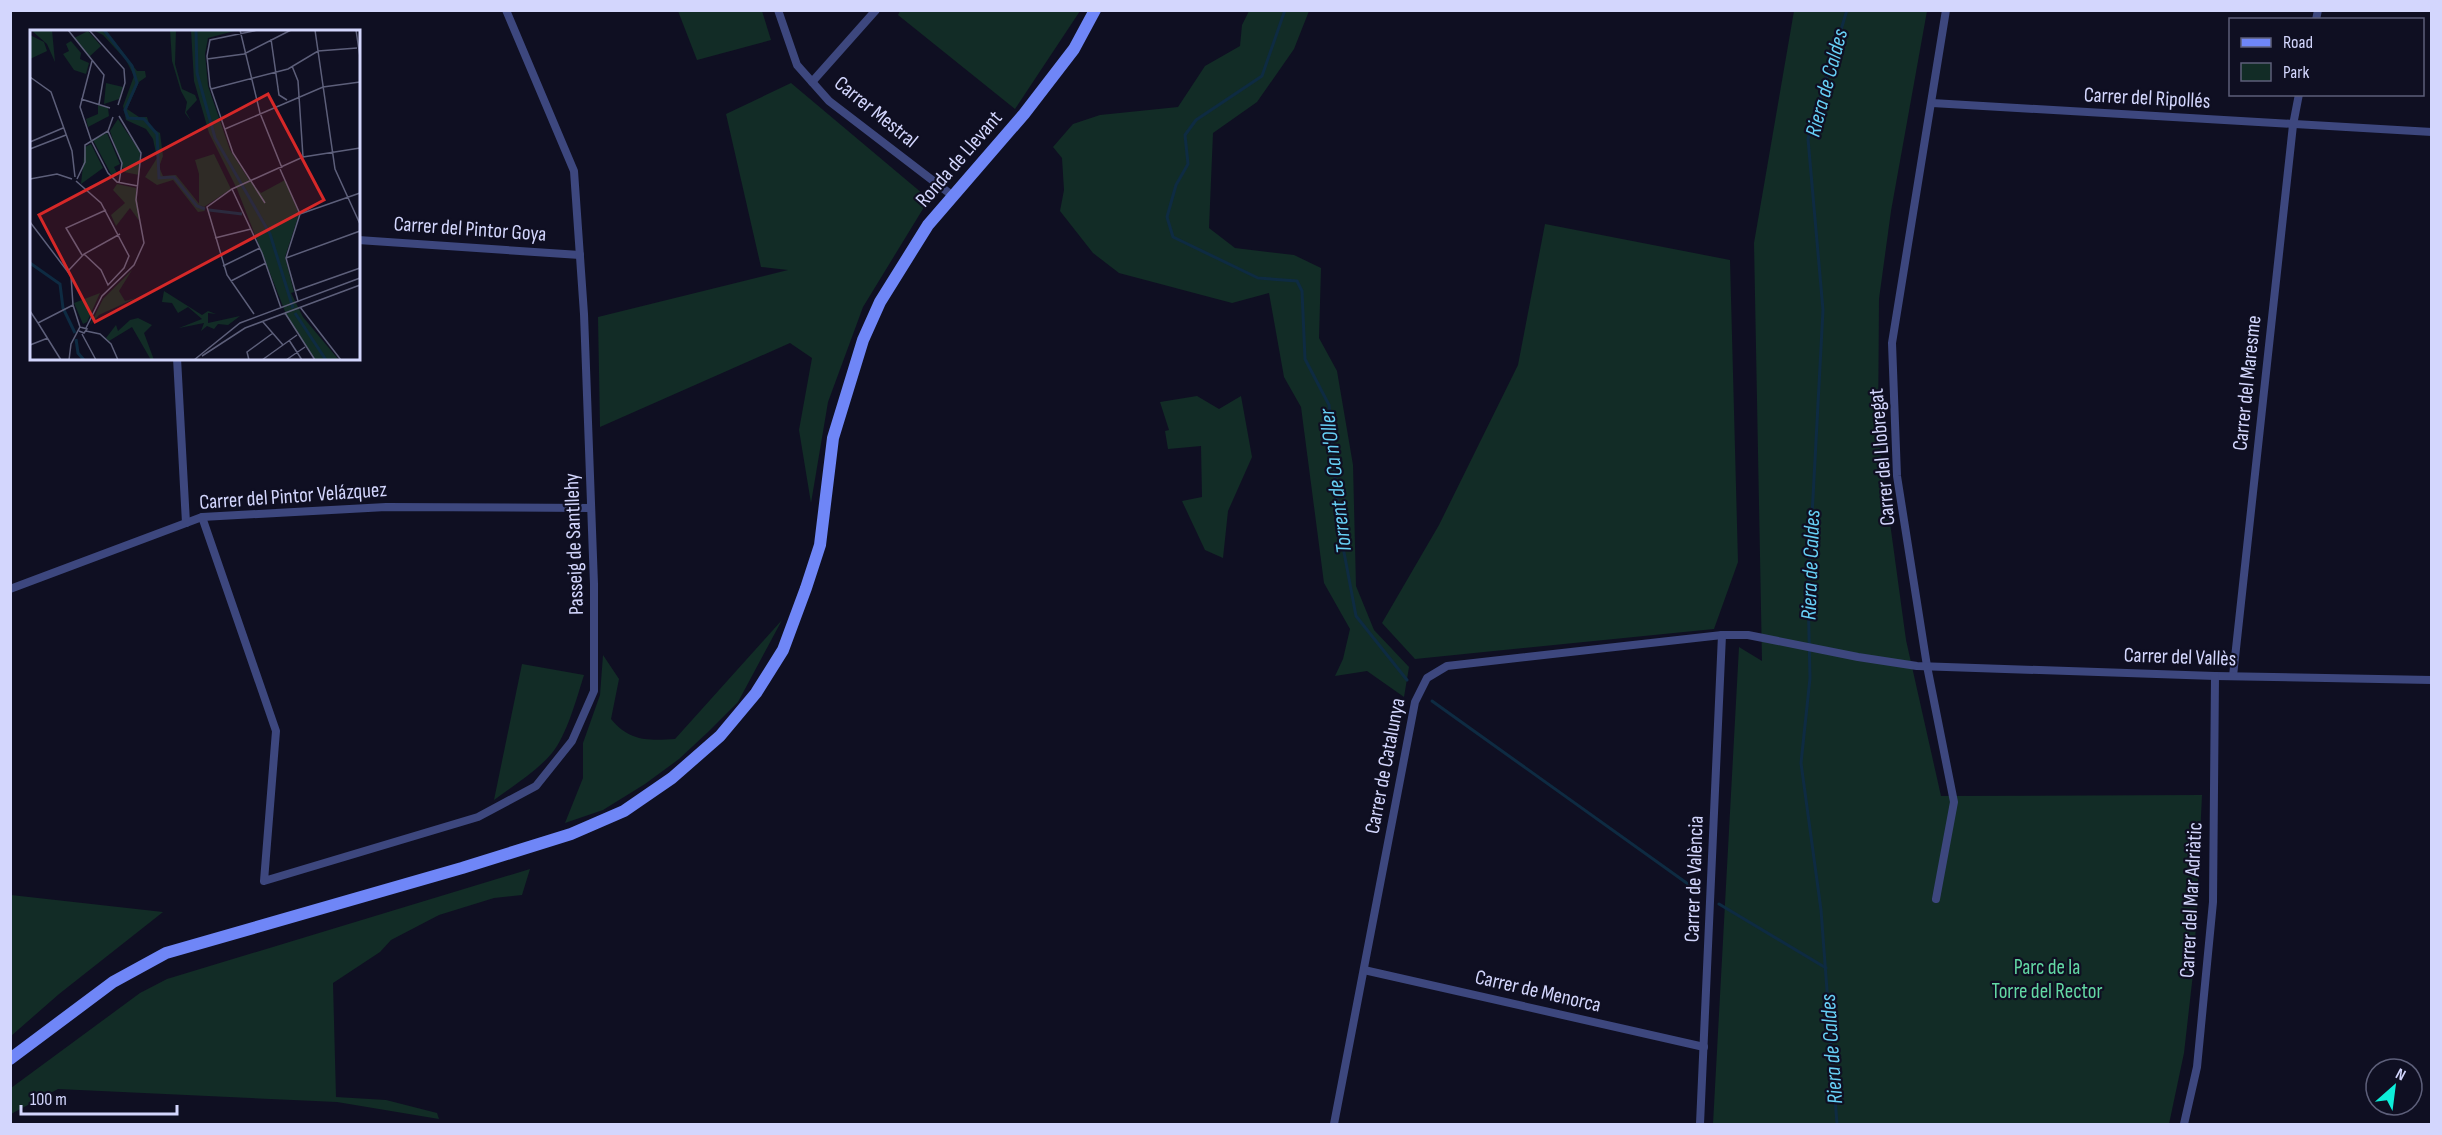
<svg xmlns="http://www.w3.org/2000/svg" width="2442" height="1135" font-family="'Sofia Sans Condensed',sans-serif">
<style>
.green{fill:#122c26}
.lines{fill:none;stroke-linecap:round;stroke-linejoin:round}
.stream{stroke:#0e2b42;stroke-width:3}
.street{stroke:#3d477e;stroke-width:8}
.secondary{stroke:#6f86f7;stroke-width:12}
.labels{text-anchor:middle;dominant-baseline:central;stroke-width:4.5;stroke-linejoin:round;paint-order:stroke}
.street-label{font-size:21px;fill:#d3d6fd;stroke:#0f0f22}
.park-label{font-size:21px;fill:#63d8a4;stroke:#0f0f22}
.water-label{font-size:22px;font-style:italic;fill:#67d0f6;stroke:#0f0f22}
.inset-river{fill:none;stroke:#0e2b42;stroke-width:3}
.inset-road{fill:none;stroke:#5d5f7a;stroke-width:1.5}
.view{fill:#d62828;fill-opacity:0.15;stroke:#d62828;stroke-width:3}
.inset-edge{fill:none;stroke:#d3d6fd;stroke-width:3}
</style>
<rect width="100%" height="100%" fill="#0f0f22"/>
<g class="green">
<polygon points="678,11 762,11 771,40 697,60"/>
<polygon points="900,11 900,10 1080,11 1015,109 898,15"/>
<polygon points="1249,11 1309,11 1294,49 1257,102 1213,133 1209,228 1235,248 1294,255 1321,268 1319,338 1337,371 1353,465 1356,586 1374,630 1409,667 1404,697 1367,671 1335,676 1343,659 1350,629 1324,583 1301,407 1284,377 1269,293 1232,303 1119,273 1093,253 1060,211 1064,190 1062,158 1053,147 1073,124 1100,115 1178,107 1205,66 1240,46 1242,25"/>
<polygon points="1794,11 1927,11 1891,211 1879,299 1878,435 1906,640 1941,796 2202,795 2194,965 2184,1053 2169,1124 1713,1124 1739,647 1762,661 1754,243"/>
<polygon points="791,83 929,199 863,307 828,402 811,503 799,430 812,358 790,343 600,427 598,317 788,270 761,267 726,114"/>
<polygon points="1545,224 1730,260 1738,562 1714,629 1415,659 1382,623 1439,525 1518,365"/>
<polygon points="1197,396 1219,409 1241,396 1252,457 1228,511 1223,558 1205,550 1182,501 1202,497 1201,446 1168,449 1165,431 1169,430 1160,402"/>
<path d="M782,620l-44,82 -30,30 -29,27 -34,25 -42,26 -38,13 18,-45v-35l17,-48 3,-40 16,24 -8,40c18,22 37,22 64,20z"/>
<path d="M522,664l62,11c-7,22 -17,60 -32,78 -16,19 -38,32 -58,47z"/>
<polygon points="530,869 522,895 494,898 439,915 391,940 380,952 333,983 336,1097 386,1100 437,1113 439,1119 337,1102 58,1089 11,1114 11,1088 140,993 167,979"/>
<polygon points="11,895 163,912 59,994 11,1036"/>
</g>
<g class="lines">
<g class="stream">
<polyline points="1285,10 1262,76 1196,120 1185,135 1188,164 1176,185 1167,217 1173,237 1258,278 1297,281 1302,291 1305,359 1329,405 1340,531 1356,616 1407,680"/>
<polyline points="1432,701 1695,889"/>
<polyline points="1719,904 1826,968"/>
<polyline points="1837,1124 1821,910 1801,763 1810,678 1808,591 1823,310 1808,139 1847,10"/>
</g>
<g class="street">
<polyline points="778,10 797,65 829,101 953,196"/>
<polyline points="2316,20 2318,10"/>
<polyline points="812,82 876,10"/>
<polyline points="1932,103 2432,132"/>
<polyline points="358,240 580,255"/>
<polyline points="177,358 186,523"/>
<polyline points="202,517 276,731 264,881 478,817 536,786 572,741 594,691 594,584 584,314 574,171 506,10"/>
<polyline points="10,589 202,517 386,507 591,508"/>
<polyline points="2233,676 2293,125 2299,94"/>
<polyline points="1936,899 1954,802 1927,666 1897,476 1892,343 1946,10"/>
<polyline points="1364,970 1704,1047"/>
<polyline points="1334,1124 1415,702 1427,678 1447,666 1722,635 1748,635 1858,657 1917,666 2215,676 2432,680"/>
<polyline points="1700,1124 1722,635"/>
<polyline points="2184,1124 2197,1067 2213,902 2215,676"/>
</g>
<polyline class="secondary" points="10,1059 113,982 166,953 462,868 571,834 624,811 672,778 720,736 756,693 783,650 806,588 820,545 833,438 863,340 880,302 928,225 1024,114 1074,49 1095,10"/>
</g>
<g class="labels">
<g class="street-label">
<text transform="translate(2147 98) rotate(3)">Carrer del Ripollés</text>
<text transform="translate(876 112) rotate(39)">Carrer Mestral</text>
<text transform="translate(959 159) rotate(-49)">Ronda de Llevant</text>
<text transform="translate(470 229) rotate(4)">Carrer del Pintor Goya</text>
<text transform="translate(2247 383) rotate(-84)">Carrer del Maresme</text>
<text transform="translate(1882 457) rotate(-95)">Carrer del Llobregat</text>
<text transform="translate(293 496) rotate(-4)">Carrer del Pintor Velázquez</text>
<text transform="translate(574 544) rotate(-92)">Passeig de Santllehy</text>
<text transform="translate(2180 657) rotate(2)">Carrer del Vallès</text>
<text transform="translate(1385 766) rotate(-79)">Carrer de Catalunya</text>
<text transform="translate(1694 879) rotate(-88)">Carrer de València</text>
<text transform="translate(2191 900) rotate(-87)">Carrer del Mar Adriàtic</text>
<text transform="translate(1538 991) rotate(13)">Carrer de Menorca</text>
</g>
<g class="park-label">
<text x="2047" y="967">Parc de la<tspan x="2047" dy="24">Torre del Rector</tspan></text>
</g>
<g class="water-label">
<text transform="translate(1827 83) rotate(-75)">Riera de Caldes</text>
<text transform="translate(1336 481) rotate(-97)">Torrent de Ca n'Oller</text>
<text transform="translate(1811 565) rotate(-88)">Riera de Caldes</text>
<text transform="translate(1832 1049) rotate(-94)">Riera de Caldes</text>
</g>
</g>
<g transform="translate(30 30)">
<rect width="330" height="330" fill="#0f0f22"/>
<path d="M1,0h21l3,32 -8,-18zM63,0h13l31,41h8l1,6 -7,5 -12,27 12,8h8l3,10 10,6 3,23 -4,11 4,9 13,-1 29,36 -7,1 -25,-32 -16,5 -12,-8 12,-19 -4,-19 -7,-10 -20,-9 -3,-14 11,-30 -8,-16 -23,-25zM140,0h6l-1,34 7,25 13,6 2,5 -11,12 5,9 -6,-8 2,-11 -6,-11 -9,-30zM161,0h47l-30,8 -3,16 3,32 22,64 19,30 12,13 24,-13 14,34 -14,43 9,35 -3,1 12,24 36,43h-24l-29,-46 -49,-125 -28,-56 -15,-52zM58,1l13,15 -12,11 -15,-19zM0,5l14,7 3,9 -17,8zM41,11l10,12 -1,6 9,4 -3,11 -12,-4 -11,-16 6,-3 -3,-7zM76,53l17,4 -4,12 -15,5zM68,75l10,3 1,8 -21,11 -2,-8 12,-5zM88,89l22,33 -1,23 -15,-3 -14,-41zM77,103l13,31 -6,3 3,6 -5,3 -19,-36zM61,114l12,24 -22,16 4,-37zM184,124l17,35 -27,18 -5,-2v-31l-4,-14zM87,154l19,4 4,34 -10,-14 -14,18 -5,-11 14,-12 -12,-13zM102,240l-13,21 6,10 11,-3 -37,17 -9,10 13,-26zM134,261l38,24 6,-4 8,3 -8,-1v10l32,-7 -12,9 -10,-1 -4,5 -7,-3 -6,5 3,-8 -25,5 23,-9 -14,-12 -10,6 -6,-10 -10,-1zM70,263l-13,29 -4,2 -9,-21zM108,288l14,7 -8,8 10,27h-3l-19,-33 -23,14 -3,-3 10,-13 2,6 12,-11z" fill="#122c26"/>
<path class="inset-river" d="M74,0l28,36 5,17 -12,27 3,8 16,1 13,15 2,44 15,-1 23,29 8,3M166,0l1,43 18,65 55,96 23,74M179,180l33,4M0,233l30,21 3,24 12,25M265,283l31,47M46,309l2,14 6,7"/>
<path class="inset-road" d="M38,0l36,45 -5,29M59,0l35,39 1,14 -7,22M210,0l20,83 22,55M228,0l-48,10 -3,16 3,30 23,67 32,50M285,0l20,139 25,55M326,0l4,27M241,9l8,56 8,5M177,29l37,-5 47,-24M62,31l-12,46 11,33 17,33 9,9 21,4M262,36l6,15 5,76M0,47l21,15 21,59 3,26M181,59l77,-20 30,-18 39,-3M51,69l29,9M195,99l98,-42 37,-5M78,101l14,32 -3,20M0,112l33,-14M0,119l36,-14M250,139l20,45 -14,44 12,43M0,149l27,-5 15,5M47,149l8,-17v-17l23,-14 5,-14M46,151l25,22 28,53 -5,12 -16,17 -7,-15 -17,-16M202,159l30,64 19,55M270,184l60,-21M0,192l41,54 2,29 7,22M185,208l36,-9M52,225l-16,-27 40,-18M256,228l74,-27M193,236l37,-18M38,241l16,-17 36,-20M201,251l35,-18M265,261l65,-23M270,277l41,53M0,281l8,12 35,-18M255,283l30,47M224,284l-27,-39 -20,-68 25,-18 71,-32 57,-9M233,292l20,23M8,293l23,37M56,298l16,-32 32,-31 10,-22 -8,-43 5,-47 -22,-37M56,301l14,3 11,10 7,16M52,304l14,26M259,310l13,20M0,315l18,-7M172,326l43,-28 115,-43M39,330l2,-16 9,-17 7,2 -3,4 -5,-2M164,330l46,-37 120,-45M219,330l-2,-8 26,-19M232,330l35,-25M256,330l19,-13"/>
<path class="view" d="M238,64l56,106 -229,122 -56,-107z"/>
<rect width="330" height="330" class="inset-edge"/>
</g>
<rect width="2442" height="1135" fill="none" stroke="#d3d6fd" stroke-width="24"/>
<rect x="2229" y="18" width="195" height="78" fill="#0f0f22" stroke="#5d5f7a" stroke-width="1.5"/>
<rect x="2241" y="38" width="30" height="9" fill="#6f86f7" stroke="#5d5f7a" stroke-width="1.5"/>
<text x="2283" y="48" font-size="18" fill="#d3d6fd">Road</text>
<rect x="2241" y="63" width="30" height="18" fill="#122c26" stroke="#5d5f7a" stroke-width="1.5"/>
<text x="2283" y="78" font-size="18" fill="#d3d6fd">Park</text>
<g transform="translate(2394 1087) rotate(28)"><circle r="28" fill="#0f0f22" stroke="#5d5f7a" stroke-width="1.5"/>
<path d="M0-4.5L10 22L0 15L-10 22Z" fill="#0deed9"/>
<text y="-9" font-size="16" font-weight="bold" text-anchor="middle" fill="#d3d6fd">N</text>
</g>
<path d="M21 1105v9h156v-9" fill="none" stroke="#d3d6fd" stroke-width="3"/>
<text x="30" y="1105" font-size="18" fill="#d3d6fd" stroke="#0f0f22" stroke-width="4.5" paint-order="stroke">100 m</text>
</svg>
